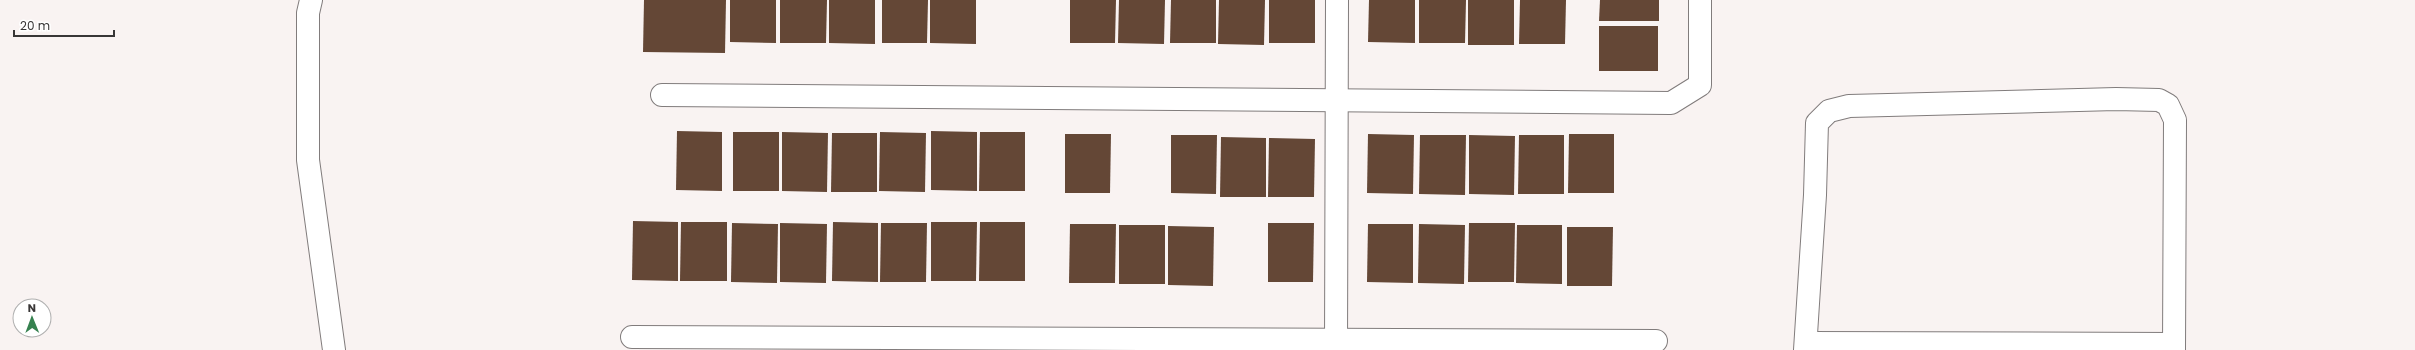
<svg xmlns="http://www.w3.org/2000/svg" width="2415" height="350" font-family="Poppins,sans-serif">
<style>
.building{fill:#644736}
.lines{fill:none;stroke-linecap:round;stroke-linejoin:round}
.street-casing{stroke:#817c7c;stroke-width:24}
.street{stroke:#fff;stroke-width:22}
</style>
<rect width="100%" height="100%" fill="#f9f3f2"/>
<g class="building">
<polygon points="644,0 726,0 725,53 643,52"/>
<polygon points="730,0 776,0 776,43 730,42"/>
<polygon points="780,0 827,0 826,43 780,43"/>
<polygon points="829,0 875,0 875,44 829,43"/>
<polygon points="882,0 928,0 927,43 882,43"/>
<polygon points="930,0 976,0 976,44 930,43"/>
<polygon points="1070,0 1116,0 1115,43 1070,43"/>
<polygon points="1119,0 1165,0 1164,44 1118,43"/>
<polygon points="1171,0 1216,0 1216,43 1170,43"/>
<polygon points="1219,0 1265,0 1264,45 1218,44"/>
<rect x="1269" y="0" width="46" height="43"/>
<polygon points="1369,0 1415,0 1415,43 1368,42"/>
<polygon points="1419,0 1466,0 1465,43 1419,43"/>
<rect x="1468" y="0" width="46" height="45"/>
<polygon points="1520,0 1566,0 1565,44 1519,44"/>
<polygon points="1600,0 1659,0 1659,21 1599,21"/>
<rect x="1599" y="26" width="59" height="45"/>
<polygon points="677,131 722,132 722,191 676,190"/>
<polygon points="931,131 977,132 977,191 931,190"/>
<rect x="733" y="132" width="46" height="59"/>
<polygon points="782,132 828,133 827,192 782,191"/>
<polygon points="880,132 926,133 925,192 879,191"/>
<polygon points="980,132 1025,132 1025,191 979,191"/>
<polygon points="832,133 877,133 877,192 831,192"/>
<polygon points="1065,134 1111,134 1110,193 1065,193"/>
<polygon points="1368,134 1414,135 1413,194 1367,193"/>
<polygon points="1569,134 1614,134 1614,193 1568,193"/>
<polygon points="1171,135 1217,135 1216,194 1171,193"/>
<polygon points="1420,135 1466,135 1465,195 1419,194"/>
<polygon points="1469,135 1515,136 1514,195 1469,194"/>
<polygon points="1519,135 1564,135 1564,194 1518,194"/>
<polygon points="1221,137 1266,138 1266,197 1220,197"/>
<polygon points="1269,138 1315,139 1314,197 1268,197"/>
<polygon points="633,221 678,222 678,281 632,280"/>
<polygon points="681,222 727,222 727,281 680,281"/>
<polygon points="833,222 878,223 878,282 832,281"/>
<polygon points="931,222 977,222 976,281 931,281"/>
<polygon points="980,222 1025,222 1025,281 979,281"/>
<polygon points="732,223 778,224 777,283 731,282"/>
<polygon points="780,223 827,224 826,283 780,282"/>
<polygon points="881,223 927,223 926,282 880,282"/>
<polygon points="1268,223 1314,223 1313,282 1268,282"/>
<polygon points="1469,223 1515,223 1514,282 1468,282"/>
<polygon points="1070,224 1116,224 1115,283 1069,283"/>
<polygon points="1368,224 1413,224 1413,283 1367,282"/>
<polygon points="1419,224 1465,225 1464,284 1418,283"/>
<rect x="1119" y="225" width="46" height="59"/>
<polygon points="1517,225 1562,225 1562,284 1516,283"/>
<polygon points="1168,226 1214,227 1213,286 1168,285"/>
<polygon points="1567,227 1613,227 1612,286 1567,286"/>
</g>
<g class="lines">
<g class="street-casing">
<g id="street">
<polyline points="311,0 308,13 308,160 334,350"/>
<polyline points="662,95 1671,103 1700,85 1700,0"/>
<polyline points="632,337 1656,341"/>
<polyline points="1806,343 2174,344"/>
<polyline points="1336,350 1337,0"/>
<polyline points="1805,350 1815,195 1817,123 1829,111 1849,106 2116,99 2159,100 2168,105 2175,120 2174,350"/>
</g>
</g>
<use href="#street" class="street"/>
</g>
<g transform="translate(32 318) rotate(359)"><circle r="19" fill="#ffffff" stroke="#afafaf"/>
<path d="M0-3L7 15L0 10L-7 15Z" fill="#35814f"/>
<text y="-6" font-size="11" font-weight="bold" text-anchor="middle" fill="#383636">N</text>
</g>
<path d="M14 30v6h100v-6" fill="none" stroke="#383636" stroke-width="2"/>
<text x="20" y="30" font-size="12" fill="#383636" stroke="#ffffff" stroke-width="3" paint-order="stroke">20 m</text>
</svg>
